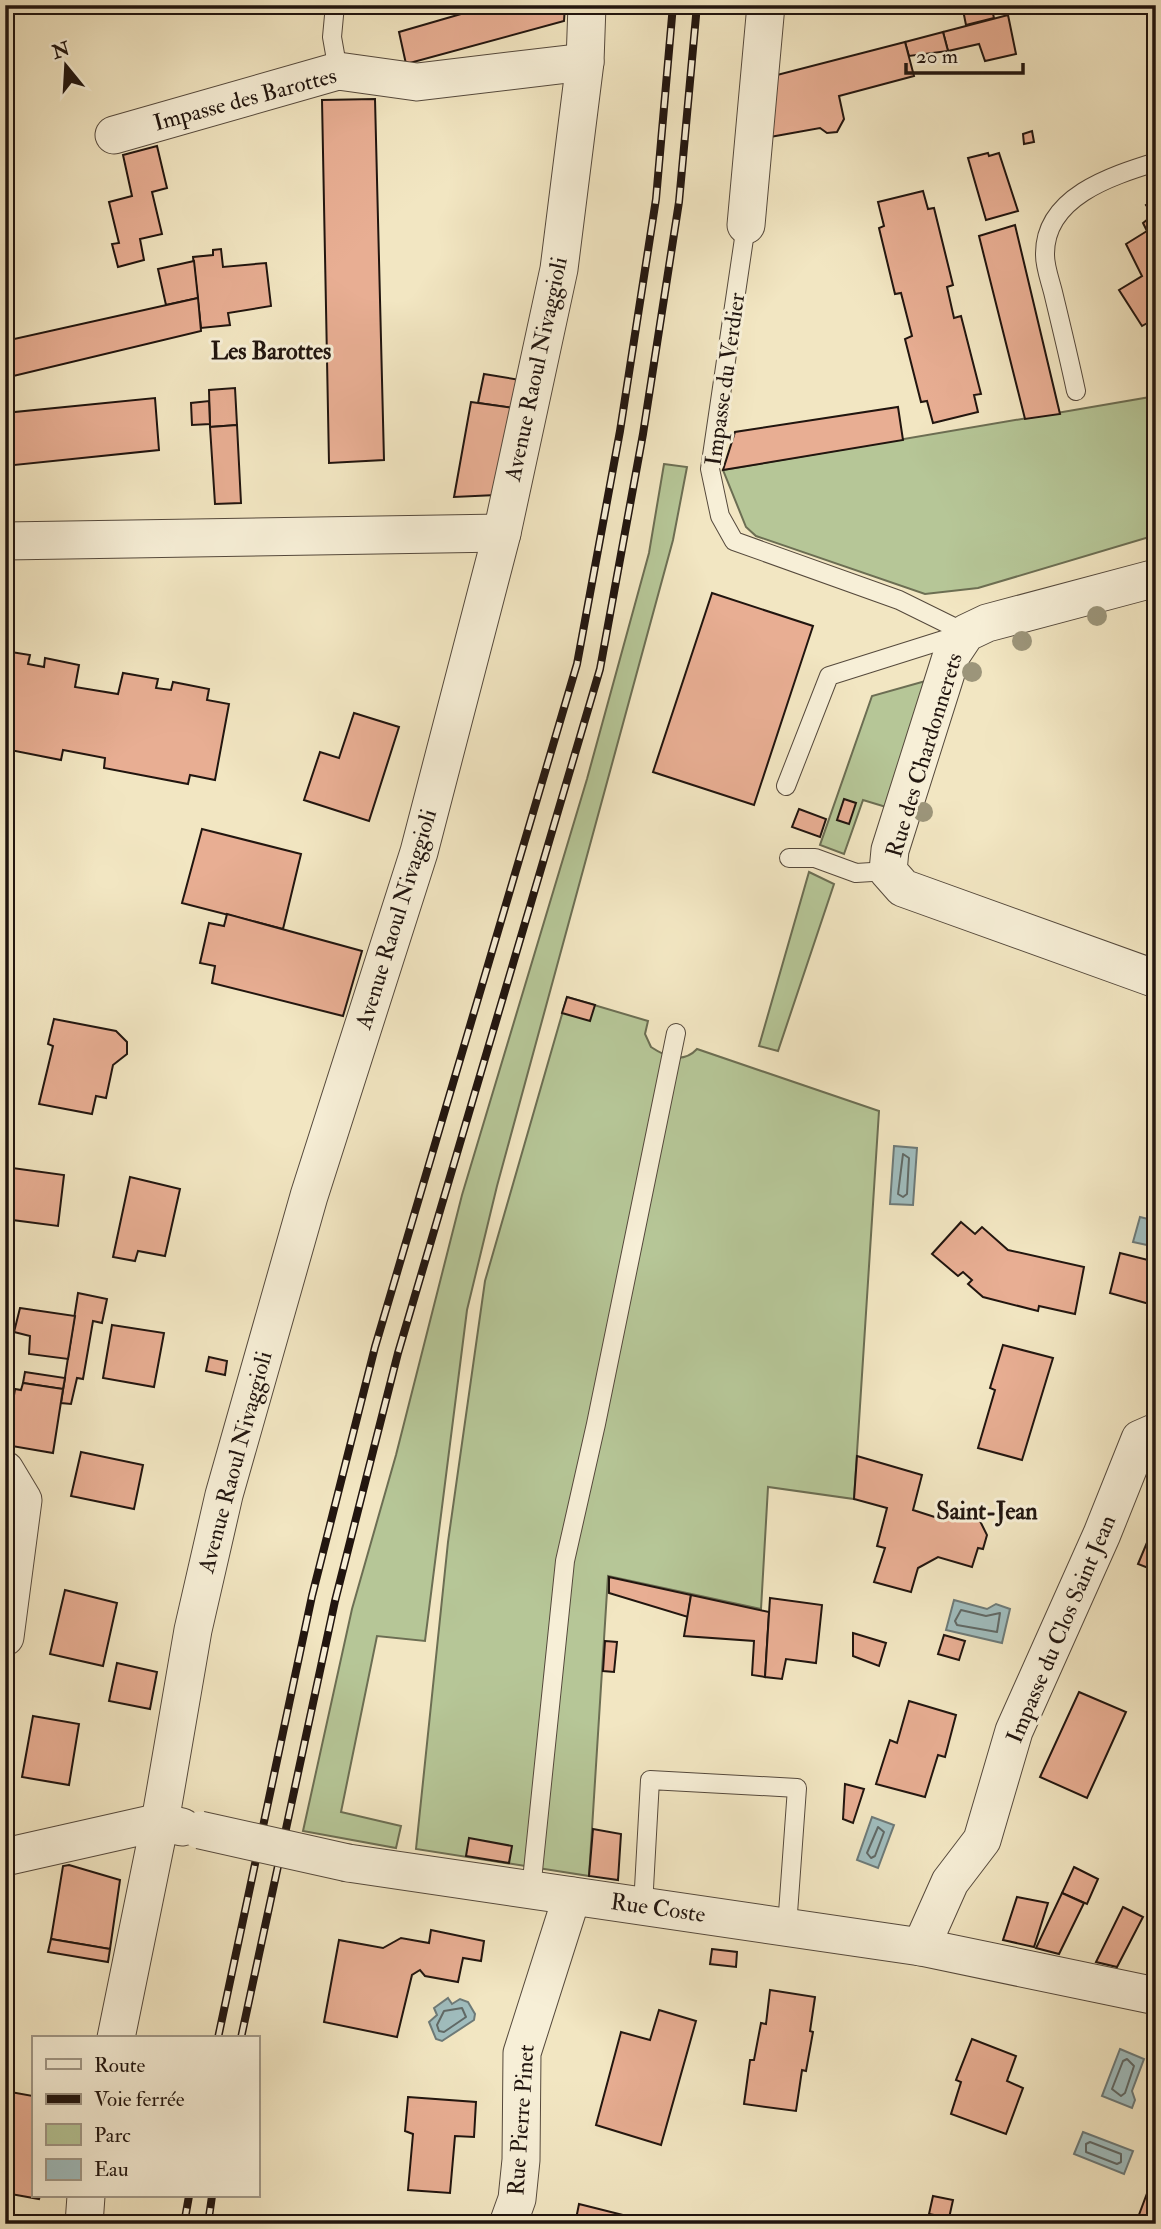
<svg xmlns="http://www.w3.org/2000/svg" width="1161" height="2229" font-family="'IM FELL Double Pica',serif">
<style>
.green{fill:#b6c697;stroke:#6c6e53;stroke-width:2}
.water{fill:#a0bdbe;stroke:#6d7a78;stroke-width:2}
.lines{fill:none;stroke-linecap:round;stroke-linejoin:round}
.shore{stroke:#606966;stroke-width:2}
.building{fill:#e8ae93;stroke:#21150f;stroke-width:2}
.service-casing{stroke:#55493c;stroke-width:20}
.minor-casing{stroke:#55493c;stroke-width:39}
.service{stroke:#f7efd7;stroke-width:18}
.minor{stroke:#f7efd7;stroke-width:37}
.rail-casing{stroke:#21150f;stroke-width:8}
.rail{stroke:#f7efd7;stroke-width:5;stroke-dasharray:16;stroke-linecap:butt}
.minor-bridge-casing{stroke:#55493c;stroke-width:39;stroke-linecap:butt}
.minor-bridge{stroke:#f7efd7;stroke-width:37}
.tree{fill:#9c957a}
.labels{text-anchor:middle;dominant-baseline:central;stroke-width:6;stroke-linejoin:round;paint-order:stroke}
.street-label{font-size:23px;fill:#21150f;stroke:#f7efd7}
.neighbourhood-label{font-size:24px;font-weight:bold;fill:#21150f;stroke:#f7efd7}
</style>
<rect width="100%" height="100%" fill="#f2e6c2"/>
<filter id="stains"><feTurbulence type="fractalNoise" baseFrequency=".00286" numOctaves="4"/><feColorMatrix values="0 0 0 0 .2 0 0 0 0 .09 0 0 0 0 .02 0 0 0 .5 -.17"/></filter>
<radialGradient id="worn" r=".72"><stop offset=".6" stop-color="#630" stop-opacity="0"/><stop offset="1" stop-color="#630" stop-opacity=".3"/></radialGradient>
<g class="green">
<polygon points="1156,396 1156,535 978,588 925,594 756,536 746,527 723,470"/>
<polygon points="664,464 687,467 673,540 497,1186 467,1310 425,1641 377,1636 341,1812 401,1826 396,1848 303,1831 352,1609 396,1455 462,1195 587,779 649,553"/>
<polygon points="929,680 886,807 863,800 844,854 820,845 872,696"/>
<polygon points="809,872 834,884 778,1051 759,1046"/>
<path d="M567,997l81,24 -3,13 6,13c15,10 32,17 46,2l182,62 -25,388 -86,-12 -7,122 -153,-33 -19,300 -173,-27 32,-307 37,-261z"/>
</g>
<g class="water">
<polygon points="894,1146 917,1148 913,1205 890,1204"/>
<polygon points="1140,1217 1156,1221 1156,1247 1133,1242"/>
<polygon points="954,1600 987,1609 996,1604 1010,1609 1002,1643 946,1630"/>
<polygon points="872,1817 894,1825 878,1868 857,1860"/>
<polygon points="448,1998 452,2004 460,1999 468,2002 475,2014 474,2020 442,2041 436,2039 429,2022 437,2015 434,2008"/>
<polygon points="1120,2049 1144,2059 1132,2091 1135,2100 1132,2108 1102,2096"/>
<polygon points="1083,2132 1133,2151 1124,2174 1074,2154"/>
</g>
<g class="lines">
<g class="shore">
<polygon points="903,1154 909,1158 907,1194 903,1197 898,1194"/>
<polygon points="961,1610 986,1616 1000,1613 997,1632 957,1625 955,1621"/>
<polygon points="878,1827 884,1832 875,1856 871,1858 867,1853"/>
<polygon points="462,2008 466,2017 444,2032 439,2031 437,2025 444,2011"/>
<polygon points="1127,2059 1134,2066 1125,2093 1121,2096 1112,2089 1123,2061"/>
<polygon points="1090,2142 1121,2154 1121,2162 1117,2164 1086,2152 1086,2144"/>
</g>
</g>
<g class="building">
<polygon points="492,5 565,5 564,21 406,64 399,32"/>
<polygon points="982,5 991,5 994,18 966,25 963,10"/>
<polygon points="1008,15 1016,54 985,61 979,44 948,51 943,32"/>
<polygon points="943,32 948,51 909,56 905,42"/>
<polygon points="905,42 914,76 839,96 844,119 837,132 827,133 820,128 770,137 773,76"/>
<polygon points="375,99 384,460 329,463 322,100"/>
<polygon points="1032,131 1034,142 1024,144 1023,134"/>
<polygon points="157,146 167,188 152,192 162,234 140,239 144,260 118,267 112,244 119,243 109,202 132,196 123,155"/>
<polygon points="988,153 989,156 999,153 1018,211 986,220 968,158"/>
<polygon points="923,191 928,209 934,208 953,285 947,287 954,318 961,316 981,394 974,395 978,412 933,423 927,401 921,402 905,339 912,336 901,293 895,294 879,228 884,226 878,202"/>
<polygon points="1154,200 1156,318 1142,326 1119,290 1142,276 1126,244 1147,231 1143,223 1153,215 1146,205"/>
<polygon points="1015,225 1060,414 1025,419 979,236"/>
<polygon points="221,249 223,267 266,263 271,306 228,313 230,325 201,328 193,257 213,255 213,250"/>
<polygon points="194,261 198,298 166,305 158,269"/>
<polygon points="198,298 201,331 5,378 5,341"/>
<polygon points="484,374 520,380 514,408 478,403"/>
<polygon points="235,388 237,425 210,427 209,390"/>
<polygon points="155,398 159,450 5,466 5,413"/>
<polygon points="209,401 210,424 192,425 191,403"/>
<polygon points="471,402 514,408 496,495 454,497"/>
<polygon points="898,407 903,440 723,470 735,432"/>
<polygon points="237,425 241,503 215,504 210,427"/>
<polygon points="712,593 813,626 754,805 653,772"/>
<polygon points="5,651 30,655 28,664 44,667 45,658 79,665 75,687 118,694 123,673 158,679 156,688 171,690 173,682 209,689 207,700 229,704 215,780 190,775 188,784 104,768 105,758 63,750 61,760 5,749"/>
<polygon points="354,713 399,727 369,821 304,800 320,752 339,758"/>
<polygon points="844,799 856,803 849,824 837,820"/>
<polygon points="799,809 826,819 820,837 792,827"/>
<polygon points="202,829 301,854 283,929 182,903"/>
<polygon points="227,914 362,951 343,1016 212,983 215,966 200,963 209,923 224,926"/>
<polygon points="567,997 595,1005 590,1021 562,1013"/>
<polygon points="54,1019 116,1031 127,1042 127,1054 113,1065 106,1098 96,1096 92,1114 39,1104 53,1046 48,1044"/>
<polygon points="5,1167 64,1175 58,1226 5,1219"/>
<polygon points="130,1177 180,1189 165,1256 138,1251 135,1261 113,1257"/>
<polygon points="961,1222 975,1234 982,1227 1008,1250 1084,1267 1075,1314 1039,1306 1038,1311 983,1297 968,1284 972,1280 963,1272 958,1276 932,1254"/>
<polygon points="1120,1253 1156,1262 1156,1317 1151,1316 1153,1305 1110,1293"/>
<polygon points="78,1293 107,1299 102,1323 93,1321 83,1379 77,1378 71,1404 61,1403"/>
<polygon points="20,1308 75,1316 68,1359 29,1354 30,1336 14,1332"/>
<polygon points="112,1325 164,1333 154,1387 103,1378"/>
<polygon points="1003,1345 1053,1358 1022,1460 978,1448 995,1390 990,1388"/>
<polygon points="209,1357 227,1361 225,1375 206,1371"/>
<polygon points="25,1372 65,1378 63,1389 23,1383"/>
<polygon points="23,1383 63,1389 53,1453 6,1445 15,1389 21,1390"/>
<polygon points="81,1452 143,1465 134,1509 71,1496"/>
<polygon points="857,1456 922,1475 913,1510 944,1520 948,1508 977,1515 987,1535 983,1549 978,1548 972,1567 938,1557 918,1568 911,1592 874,1582 885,1548 877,1546 887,1508 854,1499"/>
<polygon points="1156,1521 1156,1571 1138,1564"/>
<polygon points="609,1577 691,1595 688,1617 609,1593"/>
<polygon points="65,1590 117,1603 103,1666 50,1654"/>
<polygon points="691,1595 769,1612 765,1677 752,1675 754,1641 684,1636"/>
<polygon points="770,1598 822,1605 816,1663 786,1659 782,1679 765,1677"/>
<polygon points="853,1633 886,1643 879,1666 853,1656"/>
<polygon points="944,1635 965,1641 959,1660 938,1654"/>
<polygon points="605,1641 617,1642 614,1672 603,1671"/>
<polygon points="117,1663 157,1672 150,1709 109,1701"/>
<polygon points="1079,1692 1126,1712 1087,1798 1040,1777"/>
<polygon points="909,1701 956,1715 945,1757 938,1755 925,1797 876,1784 890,1740 897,1743"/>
<polygon points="33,1716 79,1724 69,1785 22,1777"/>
<polygon points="845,1784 864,1789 853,1823 843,1819"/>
<polygon points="593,1829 621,1834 618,1880 589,1876"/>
<polygon points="469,1838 512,1846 509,1863 466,1856"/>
<polygon points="69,1865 120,1880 110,1949 51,1939 63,1866"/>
<polygon points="1074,1867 1098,1879 1087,1904 1062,1893"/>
<polygon points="1062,1893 1084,1903 1059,1954 1036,1948"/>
<polygon points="1017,1897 1048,1903 1034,1947 1003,1940"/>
<polygon points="1123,1907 1143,1917 1117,1967 1096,1962"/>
<polygon points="431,1930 484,1941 481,1961 463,1958 458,1982 425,1976 420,1970 412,1975 397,2037 324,2022 339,1940 383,1948 401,1938 429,1943"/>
<polygon points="51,1939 110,1949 108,1962 48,1952"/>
<polygon points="712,1949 737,1952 736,1967 710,1964"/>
<polygon points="770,1990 815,1997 810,2031 813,2032 806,2071 802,2070 796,2111 744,2104 750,2060 754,2060 761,2023 766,2024"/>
<polygon points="659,2010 696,2021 661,2145 596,2125 621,2032 650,2040"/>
<polygon points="972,2039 1016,2056 1007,2081 1023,2088 1006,2134 951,2114 961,2082 956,2080"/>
<polygon points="5,2091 33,2096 33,2196 40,2196 39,2199 5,2193"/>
<polygon points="408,2097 476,2102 474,2137 455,2136 450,2193 408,2190 413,2134 405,2131"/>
<polygon points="1155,2172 1156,2224 1124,2224 1126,2217 1137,2220"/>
<polygon points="933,2196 953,2200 949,2218 929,2214"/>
<polygon points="579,2204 631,2217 630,2224 575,2224"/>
</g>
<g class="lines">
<g class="service-casing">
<g id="service">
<polyline points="335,5 332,37 338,71"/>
<polyline points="746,225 710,469 720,516 734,541 899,600 966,633"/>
<path d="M1076,391c-7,-33 -15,-66 -23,-99 -3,-12 -8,-25 -8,-37 -1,-58 66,-79 111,-93"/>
<polyline points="786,786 829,676 959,635"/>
<polyline points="789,858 815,858 856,873 888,871"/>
<polyline points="531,1890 565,1561 596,1424 676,1033"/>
<polyline points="643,1906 650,1780 797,1788 787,1927"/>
</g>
</g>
<g class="minor-casing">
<g id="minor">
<polyline points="114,135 338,71 417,82 585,62"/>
<polyline points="746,225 766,5"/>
<polyline points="5,541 502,533"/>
<polyline points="1156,578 987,623 966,633 952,654 890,850 888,871 903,888 1156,979"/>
<polyline points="5,1470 23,1500 5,1637"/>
<polyline points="5,1857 160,1822 182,1827"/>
<polyline points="348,1863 921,1947 1156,1996"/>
<polyline points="921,1947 950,1882 982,1840 1014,1731 1102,1534 1140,1439 1156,1432"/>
<polyline points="116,2038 160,1822 193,1630 224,1495 309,1196 419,852 502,533 559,269 585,62 587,5"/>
<polyline points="84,2224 86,2196"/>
<polyline points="508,2224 517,2199 521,2160 522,2053 572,1896"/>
</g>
</g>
<use href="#service" class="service"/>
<use href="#minor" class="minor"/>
<g class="rail-casing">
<g id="rail">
<polyline points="218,2038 312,1596 375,1347 577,664 620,431 656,199 673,5"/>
<polyline points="241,2038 335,1601 398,1353 600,669 643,434 679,202 697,5"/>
<polyline points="184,2224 189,2196"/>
<polyline points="208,2224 212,2196"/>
</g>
</g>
<use href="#rail" class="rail"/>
<g class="minor-bridge-casing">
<polyline id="minor-bridge" points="200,1830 348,1863"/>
</g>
<use href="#minor-bridge" class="minor-bridge"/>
</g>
<g class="tree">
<circle cx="1097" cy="616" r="10"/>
<circle cx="1022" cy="641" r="10"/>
<circle cx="972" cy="672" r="10"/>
<circle cx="923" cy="812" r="10"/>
</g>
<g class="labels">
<g class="street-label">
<text transform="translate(245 99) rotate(-15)">Impasse des Barottes</text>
<text transform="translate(536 369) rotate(-78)">Avenue Raoul Nivaggioli</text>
<text transform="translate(725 379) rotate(-82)">Impasse du Verdier</text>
<text transform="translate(924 755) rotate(-73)">Rue des Chardonnerets</text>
<text transform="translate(396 919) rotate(-73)">Avenue Raoul Nivaggioli</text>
<text transform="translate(235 1462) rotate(-75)">Avenue Raoul Nivaggioli</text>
<text transform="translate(1061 1629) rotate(-67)">Impasse du Clos Saint Jean</text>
<text transform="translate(658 1908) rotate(8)">Rue Coste</text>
<text transform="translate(521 2120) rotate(-86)">Rue Pierre Pinet</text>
</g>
<g class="neighbourhood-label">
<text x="271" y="351">Les Barottes</text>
<text x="987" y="1511">Saint-Jean</text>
</g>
</g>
<rect width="1161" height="2229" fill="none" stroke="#f2e6c2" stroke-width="28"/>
<rect x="7" y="7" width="1147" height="2215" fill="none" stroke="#21150f" stroke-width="3.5"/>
<rect x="14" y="14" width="1133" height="2201" fill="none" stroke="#21150f" stroke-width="2"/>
<rect x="32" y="2036" width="228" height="161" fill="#f7efd7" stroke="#a19887" stroke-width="2"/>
<rect x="46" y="2059" width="35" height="10" fill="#f7efd7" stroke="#a19887" stroke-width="2"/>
<text x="94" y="2072" font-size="21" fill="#21150f">Route</text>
<rect x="46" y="2094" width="35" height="10" fill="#21150f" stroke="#a19887" stroke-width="2"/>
<text x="94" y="2106" font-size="21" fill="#21150f">Voie ferrée</text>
<rect x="46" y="2124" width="35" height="21" fill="#b6c697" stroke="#a19887" stroke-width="2"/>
<text x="94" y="2142" font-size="21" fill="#21150f">Parc</text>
<rect x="46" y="2159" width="35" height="21" fill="#a0bdbe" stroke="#a19887" stroke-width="2"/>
<text x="94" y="2176" font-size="21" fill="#21150f">Eau</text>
<g transform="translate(66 66) rotate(342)" stroke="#f7efd7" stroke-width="5" paint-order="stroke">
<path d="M0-5L12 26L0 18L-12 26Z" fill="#21150f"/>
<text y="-10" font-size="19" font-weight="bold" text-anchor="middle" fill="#21150f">N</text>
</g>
<path d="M906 63v10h117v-10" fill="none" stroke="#21150f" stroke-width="3.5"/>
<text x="916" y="63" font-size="21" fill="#21150f" stroke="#f7efd7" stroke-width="5" paint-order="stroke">20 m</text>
<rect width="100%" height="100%" filter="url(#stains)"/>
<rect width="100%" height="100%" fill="url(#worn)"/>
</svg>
